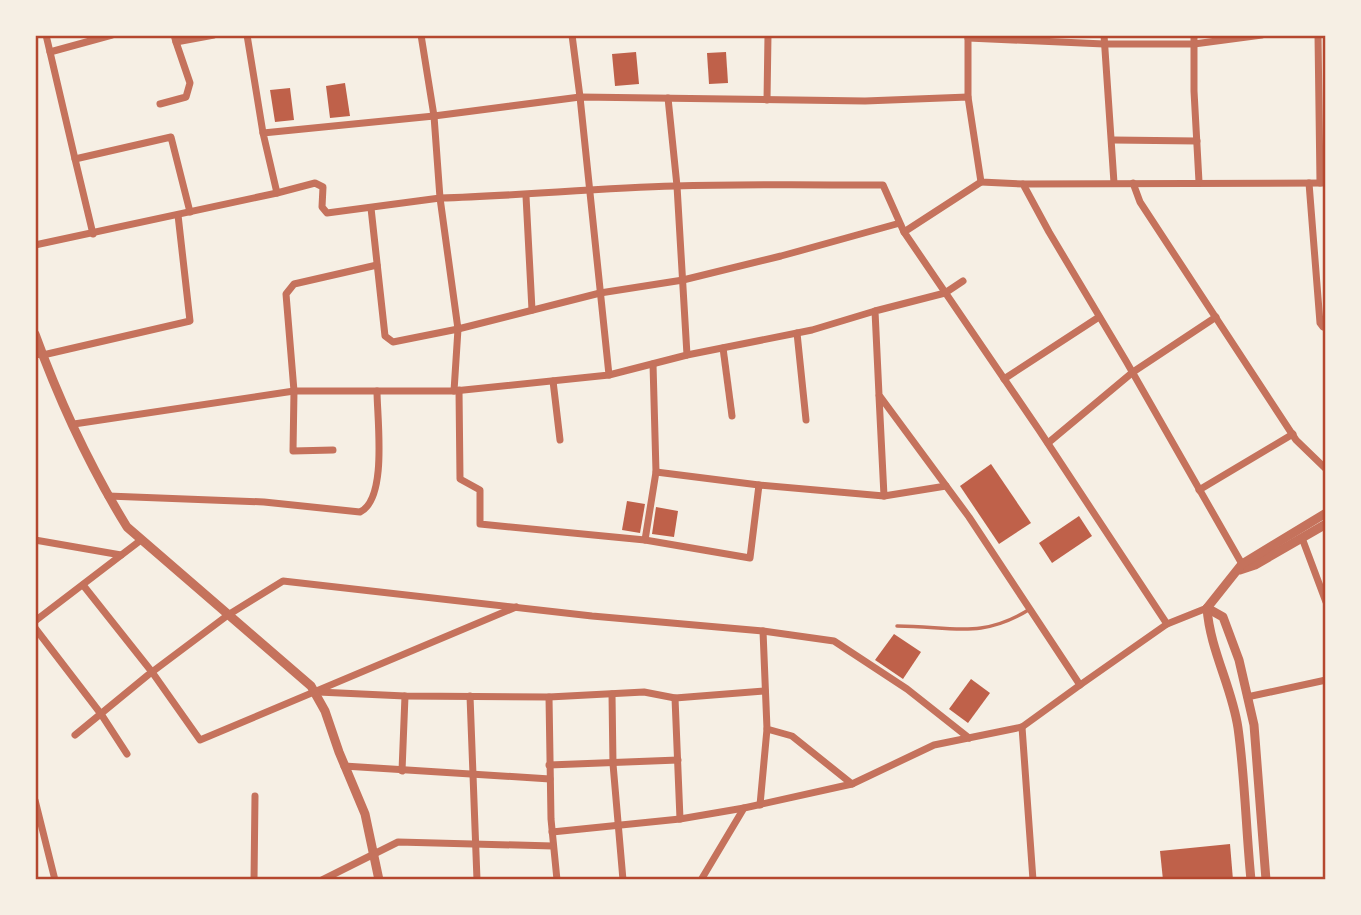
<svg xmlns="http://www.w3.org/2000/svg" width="1361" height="915" font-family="'Roboto Serif',serif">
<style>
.building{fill:#bf614a}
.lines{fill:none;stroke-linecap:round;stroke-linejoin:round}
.service{stroke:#c5725c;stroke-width:3.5}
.minor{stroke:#c5725c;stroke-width:7}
.tertiary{stroke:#c5725c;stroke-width:9}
.neatline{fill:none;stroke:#b5482f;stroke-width:2.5}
</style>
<rect width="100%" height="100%" fill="#f6efe4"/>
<g class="building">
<polygon points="636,52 639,84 615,86 612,54"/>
<polygon points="726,52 728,83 709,84 707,53"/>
<polygon points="345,83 350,116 330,118 326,86"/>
<polygon points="290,88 294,120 275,122 270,90"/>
<polygon points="991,464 1031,523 999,544 960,486"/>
<polygon points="627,501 645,504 640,533 622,530"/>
<polygon points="656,507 678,511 674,537 652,534"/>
<polygon points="1079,516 1092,536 1052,563 1039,543"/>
<polygon points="894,634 921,652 903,679 875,660"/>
<polygon points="971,679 990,693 968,723 949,709"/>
<polygon points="1230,844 1233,880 1163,880 1160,851"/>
</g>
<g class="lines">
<path class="service" d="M897,626c54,0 84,14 133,-17"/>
<g class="minor">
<polyline points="46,35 50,52"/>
<polyline points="174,35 176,42 214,35"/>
<polyline points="247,35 263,133"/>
<polyline points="968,35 968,97"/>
<polyline points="1104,35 1114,183"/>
<polyline points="1194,35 1194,91 1199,182"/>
<polyline points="1318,35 1320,183"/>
<polyline points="968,38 1104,44 1194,44 1262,35"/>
<polyline points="767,100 768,35"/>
<polyline points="160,104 186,97 190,83 176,42"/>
<polyline points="1113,140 1197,141"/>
<polyline points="75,159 50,52 112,35"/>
<polyline points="981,182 904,232 1039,430 1167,624 1207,608"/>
<polyline points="1133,183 1140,202 1296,440 1326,469"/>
<polyline points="1309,183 1320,323 1323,327 1326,328"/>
<polyline points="1023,184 1326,183"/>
<polyline points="277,193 315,183 323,187 322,207 327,213 440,198 434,116 421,35"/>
<polyline points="526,196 532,310"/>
<polyline points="371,208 385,336 393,342 458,329 454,391"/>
<path d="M900,223l-119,33 -98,24 -83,13 -142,36 -18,-131c79,-2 156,-10 235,-12 69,-2 139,-1 208,-1l21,47"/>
<polyline points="93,234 75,159 171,137 190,212"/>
<polyline points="35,245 277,193 263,133 434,116 580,97 572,35"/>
<polyline points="963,281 945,293 875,311 879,395 969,517 1080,685 1167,624"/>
<polyline points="797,333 806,420"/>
<polyline points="723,348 732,416"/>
<polyline points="35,354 43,355 190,321 178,215"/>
<polyline points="687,355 812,330 875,311"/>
<polyline points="653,364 656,472"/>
<polyline points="609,375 687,355 677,186 668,98"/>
<polyline points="1004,379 1099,317"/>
<polyline points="553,381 560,440"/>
<polyline points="459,390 460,479 480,490 480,524 645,540 656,472 759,485 884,496"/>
<polyline points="879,396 884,496 946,486"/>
<polyline points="74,424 294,391 454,391 609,375 580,97 865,101 968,97 981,182 1023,184 1049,232 1126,361 1242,564"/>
<polyline points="1048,443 1133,372 1216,317"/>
<polyline points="333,450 293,451 294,391 286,294 294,284 377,265"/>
<polyline points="1199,490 1293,434"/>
<path d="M108,496l156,6 96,10c28,-13 17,-94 17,-121"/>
<polyline points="1302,538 1326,602"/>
<polyline points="35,540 121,555"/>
<polyline points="645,540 750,558 759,485"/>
<polyline points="83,585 152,672 200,740 516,607"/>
<polyline points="35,621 141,540"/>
<polyline points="35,628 101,714 127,754"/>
<polyline points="763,631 834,641 907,689 969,738"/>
<polyline points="318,692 405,696 549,697 644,692 675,698 765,691"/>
<polyline points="612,694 613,764 623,880"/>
<polyline points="470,696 477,880"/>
<polyline points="549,697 551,819 557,880"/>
<polyline points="1247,697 1326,680"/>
<polyline points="675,698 680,819"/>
<polyline points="1022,727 1033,880"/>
<polyline points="75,735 148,675 228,615 283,581 592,616 763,631 767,729 792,736 852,784 934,745 1022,727 1080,685"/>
<polyline points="549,765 678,760"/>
<polyline points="344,766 550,779"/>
<polyline points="402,771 405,696"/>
<polyline points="35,800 55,880"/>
<polyline points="760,805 767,729"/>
<polyline points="552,832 680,819 744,808"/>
<polyline points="254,880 255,796"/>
<polyline points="322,880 398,842 553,846"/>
<polyline points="701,880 744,808 852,784"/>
</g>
<g class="tertiary">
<path d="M35,334c24,66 55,133 92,193l184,159 14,25 14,41 26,62 14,66"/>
<polyline points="1240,570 1255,565 1326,524"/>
<polyline points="1207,608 1223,617 1239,660 1254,725 1266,880"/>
<path d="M1251,880c-5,-50 -6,-102 -13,-152 -6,-41 -28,-78 -31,-120l35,-44 84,-51"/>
</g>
</g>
<rect width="1361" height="915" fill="none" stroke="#f6efe4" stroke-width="74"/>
<rect x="37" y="37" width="1287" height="841" class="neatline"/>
</svg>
